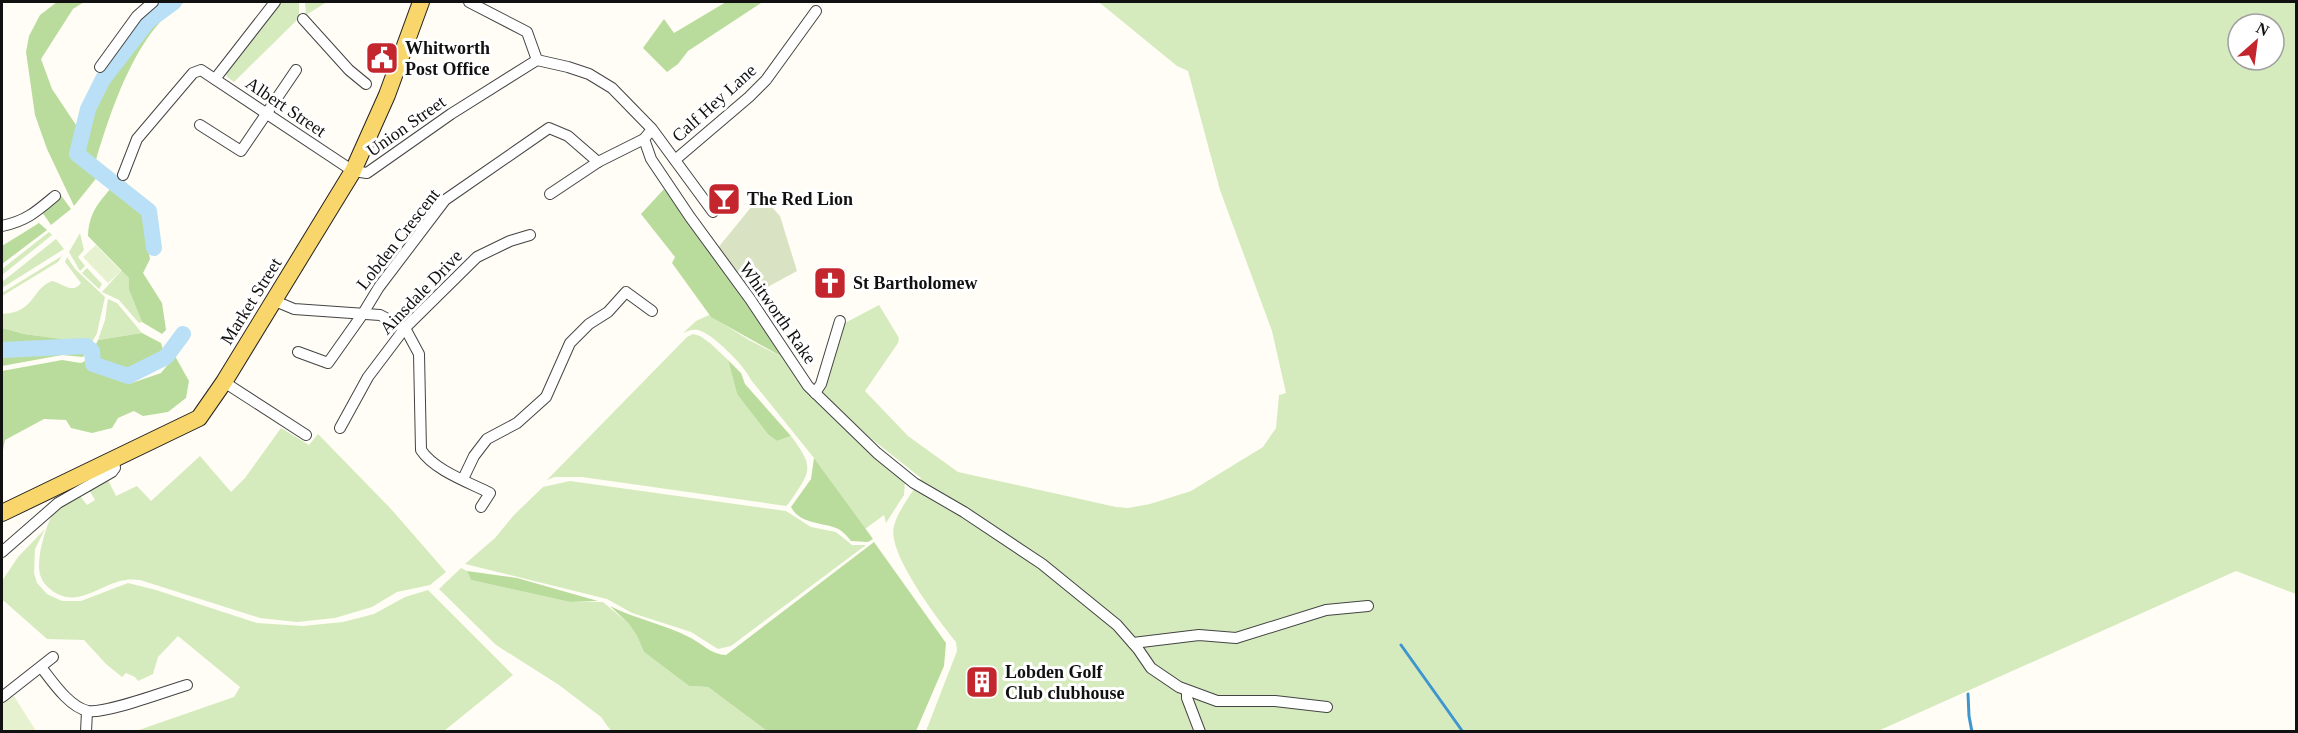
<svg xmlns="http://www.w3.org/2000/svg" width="2298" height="733" font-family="'Times New Roman',serif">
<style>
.green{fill:#d5ebbd;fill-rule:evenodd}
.forest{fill:#b9dc9c}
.cemetery{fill:#d9e3c4}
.pitch{fill:#e6f2cf}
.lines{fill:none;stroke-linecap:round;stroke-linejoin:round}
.stream{stroke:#3f96cf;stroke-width:3}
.river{stroke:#b9e0f7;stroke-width:16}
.street-casing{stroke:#444;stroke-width:12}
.primary-casing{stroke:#222;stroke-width:18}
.street{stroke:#fff;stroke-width:10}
.primary{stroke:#f9d66b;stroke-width:16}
.labels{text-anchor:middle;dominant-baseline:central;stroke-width:6;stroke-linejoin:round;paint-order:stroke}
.poi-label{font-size:18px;font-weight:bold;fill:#111;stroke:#fff;text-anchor:start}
.street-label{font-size:18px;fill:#111;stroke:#fff}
</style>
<rect width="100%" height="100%" fill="#fffdf5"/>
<g class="green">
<polygon points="281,2 299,2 299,18 234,82 227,77 226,72"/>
<polygon points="305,2 327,2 306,15"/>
<path d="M1100,3l1196,-1v592l-60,-23 -358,160h-952l31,-80 -1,-9c-17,-21 -70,-90 -62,-116 4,-16 19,-34 27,-48l-77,-61 -22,-24 21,-69 36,-19 20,33 -1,5 -33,48 43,45 50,36 158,35 12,1 22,-4 41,-13 72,-44 13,-19 3,-33 7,-2 -14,-62 -52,-141 -32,-119 -11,-5zM2238,24h36v36h-36z"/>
<polygon points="49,232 52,235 2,275 2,269"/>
<polygon points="80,233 84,250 78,257 85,266 80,271 69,252"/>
<polygon points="56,239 64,249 2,288 2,282"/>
<polygon points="62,256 58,262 2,296 2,293"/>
<path d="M67,257l8,12 30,28 -8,36 -6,11 -6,-2 -61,-8 -22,-6v-14c33,-1 29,-25 50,-33 11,2 20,14 29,2l-16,-21z"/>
<polygon points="87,268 102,284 99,289 82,273"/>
<polygon points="122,270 129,278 129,290 142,322 139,323 119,300 102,292"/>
<polygon points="108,299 117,303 142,333 98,340 105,320"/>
<path d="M709,315l40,25 37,19 119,122 -1,14 -18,28 -2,-8 -19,14 -51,-71 -63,-78c-6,-14 -39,-47 -53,-50 -6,-1 -10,1 -15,3l13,-12z"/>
<path d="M693,334l7,2 10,7 18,17 9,34 40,47 14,-5c24,32 20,35 -2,67l-3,3 -204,-29h-27l-8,3 140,-143z"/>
<path d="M281,428l28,17 9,-11 73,75 55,63 -16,13 -33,7 -25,15 -37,11 -38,4 -37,-4 -120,-38c-4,0 -9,-1 -14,0 -26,3 -50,32 -77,8 -11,-9 -11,-21 -9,-34 1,-8 8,-34 13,-40 6,-7 19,-13 27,-18l7,9 8,-5 -6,-10 19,-10 8,16 21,-10 14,15 49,-45 31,36 14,-14z"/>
<polygon points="570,481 786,511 811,527 836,532 852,545 866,545 731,646 718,649 691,632 632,613 607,599 465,564 495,538 514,515 543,487"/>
<polygon points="45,529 35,549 34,573 37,583 47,594 62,601 81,601 128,583 156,590 257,623 303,626 343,622 374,614 405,597 428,590 513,675 444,731 136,731 234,697 240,687 178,636 158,657 153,674 138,681 135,677 126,673 122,677 106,664 84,640 47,639 4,601 2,601 2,581 18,557"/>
<polygon points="461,568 467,571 471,580 570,602 603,602 629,624 637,636 644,652 689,686 708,687 767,731 611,731 601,717 559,685 496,645 439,589"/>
</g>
<g class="forest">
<polygon points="57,2 84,2 73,9 41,59 52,89 78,128 72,154 98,176 74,206 47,149 35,115 26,52 29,36 40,15"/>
<path d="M178,2h7c-47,25 -74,108 -89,158l11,9 -3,2 -24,-20 11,-40 14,-30 44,-58z"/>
<polygon points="726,2 761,3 688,51 678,64 667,72 643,48 664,19 674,33"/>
<path d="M113,186l28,24 9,49 -7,14 19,30 4,27 -4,4 -20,-12 -13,-32v-12l-41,-42c1,-23 10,-33 25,-50z"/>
<polygon points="664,189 786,359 711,317 672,263 675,257 641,214"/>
<polygon points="60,194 71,209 51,225 42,212"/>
<polygon points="39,223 47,230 2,264 2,246"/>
<polygon points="2,328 24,334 85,342 2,347"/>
<polygon points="142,333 161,343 164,353 129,369 96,362 95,346 98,340"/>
<polygon points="67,348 88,350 83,357 62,355 2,366 2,353"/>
<polygon points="175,356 189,381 186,398 168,412 143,416 134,411 118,418 112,428 92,433 71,428 66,420 44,419 5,440 2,455 2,371 62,360 81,363 87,360 92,366 129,384 161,373"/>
<polygon points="728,360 741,373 745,384 791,436 777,441 768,434 737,394"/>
<path d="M814,458l59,81 -5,3 -17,-1c-4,-5 -9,-11 -15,-13 -16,-6 -36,-4 -45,-21l20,-28z"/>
<path d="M874,542l72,101 -2,23 -28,65h-149l-59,-44 -19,-1 -45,-34 -7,-16 -8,-12 -19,-18c25,13 54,18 79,31 12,6 23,18 37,18z"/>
<polygon points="467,571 517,578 598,601 570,602 471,580"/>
</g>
<polygon class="cemetery" points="761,195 780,216 797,271 751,296 717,249"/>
<g class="pitch">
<polygon points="96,245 121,271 108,283 83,257"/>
<polygon points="14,696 36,731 2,731 2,703"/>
</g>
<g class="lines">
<g class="stream">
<polyline points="1401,645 1463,732"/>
<polyline points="1968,694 1969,716 1972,732"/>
</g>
<g class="river">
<polyline points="154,248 149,211 77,154 88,109 103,79 148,21 174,2"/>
<polyline points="2,350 86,346 92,351 93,364 128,376 166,357 183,334"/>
</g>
<g class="street-casing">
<g id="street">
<polyline points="469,2 527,32 537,60"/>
<polyline points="303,19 349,70 366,84"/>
<polyline points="537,60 568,67 589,74 612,88 652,129 713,212"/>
<polyline points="100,67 137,16 153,2"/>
<polyline points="215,79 275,2"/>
<polyline points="200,125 241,151 296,70"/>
<polyline points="644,139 651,159 690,217 750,299 808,386 877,453 914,483 964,512 1042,564 1117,625 1138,649 1151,668 1179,687 1217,701 1275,701 1327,707"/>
<polyline points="675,160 749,97 766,80 816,11"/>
<polyline points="123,175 137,139 193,73 201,70 353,171 367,173 451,114 537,60"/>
<polyline points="550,194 598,162 644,139 649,133"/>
<path d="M2,226c24,-5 34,-14 53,-30"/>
<path d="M275,301l19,8 86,6 25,13 14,26 2,96c13,20 47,32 69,43l-9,14"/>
<polyline points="298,352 328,363 362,315 379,287 445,200 549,128 568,136 598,162"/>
<polyline points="224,382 306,435"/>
<polyline points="815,393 821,384 840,321"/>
<polyline points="340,428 368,377 405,328 477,257 510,241 530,235"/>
<polyline points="463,479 474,456 487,439 517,423 546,397 570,343 589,324 608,312 626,292 652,311"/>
<polyline points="2,552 58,503 112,472 115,468 114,460"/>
<polyline points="1133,643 1199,635 1236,638 1326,610 1368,606"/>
<path d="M41,667c11,14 28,40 47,44 18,3 78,-20 99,-26"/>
<polyline points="1187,691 1187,698 1200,732"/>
<polyline points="2,697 53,657"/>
<polyline points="86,732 87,711"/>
</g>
</g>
<g class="primary-casing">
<polyline id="primary" points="2,513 199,418 224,382 353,171 387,95 421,2"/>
</g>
<use href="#street" class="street"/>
<use href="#primary" class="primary"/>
</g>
<defs>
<g id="civic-square" transform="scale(1.725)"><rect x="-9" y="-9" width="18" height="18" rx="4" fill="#c4262e" stroke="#fff"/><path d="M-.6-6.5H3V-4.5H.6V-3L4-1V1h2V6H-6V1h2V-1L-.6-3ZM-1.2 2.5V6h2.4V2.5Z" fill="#fff"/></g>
<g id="bar-square" transform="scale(1.725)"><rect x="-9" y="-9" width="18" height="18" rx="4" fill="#c4262e" stroke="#fff"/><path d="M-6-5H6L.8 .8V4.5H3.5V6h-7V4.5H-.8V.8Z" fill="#fff"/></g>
<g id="church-square" transform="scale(1.725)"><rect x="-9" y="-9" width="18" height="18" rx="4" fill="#c4262e" stroke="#fff"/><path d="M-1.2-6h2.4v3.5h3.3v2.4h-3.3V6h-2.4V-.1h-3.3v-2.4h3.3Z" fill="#fff"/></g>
<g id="building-square" transform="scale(1.725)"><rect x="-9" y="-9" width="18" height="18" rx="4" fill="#c4262e" stroke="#fff"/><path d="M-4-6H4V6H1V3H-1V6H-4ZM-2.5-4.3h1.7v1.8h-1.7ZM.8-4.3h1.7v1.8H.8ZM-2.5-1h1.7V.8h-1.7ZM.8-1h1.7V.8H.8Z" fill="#fff"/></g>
</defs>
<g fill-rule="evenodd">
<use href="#civic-square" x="382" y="58"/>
<use href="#bar-square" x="724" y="199"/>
<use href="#church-square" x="830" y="283"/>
<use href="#building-square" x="982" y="682"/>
</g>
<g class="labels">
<g class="poi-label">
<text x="405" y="48">Whitworth<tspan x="405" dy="21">Post Office</tspan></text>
<text x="747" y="199">The Red Lion</text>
<text x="853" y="283">St Bartholomew</text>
<text x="1005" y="672">Lobden Golf<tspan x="1005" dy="21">Club clubhouse</tspan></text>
</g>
<g class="street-label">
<text transform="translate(714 103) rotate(-42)">Calf Hey Lane</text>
<text transform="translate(286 107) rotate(34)">Albert Street</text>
<text transform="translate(406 126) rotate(-35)">Union Street</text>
<text transform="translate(398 239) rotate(-52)">Lobden Crescent</text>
<text transform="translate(421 292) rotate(-46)">Ainsdale Drive</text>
<text transform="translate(251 301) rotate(-58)">Market Street</text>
<text transform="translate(778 313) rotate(55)">Whitworth Rake</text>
</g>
</g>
<rect width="2298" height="733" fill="none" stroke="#111111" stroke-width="6"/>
<g transform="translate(2256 42) rotate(28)"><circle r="28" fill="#ffffff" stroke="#a0a0a0" stroke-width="1.5"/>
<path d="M0-4.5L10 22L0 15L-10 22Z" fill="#c4262e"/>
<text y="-9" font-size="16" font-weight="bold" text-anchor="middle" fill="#111111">N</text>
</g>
</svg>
